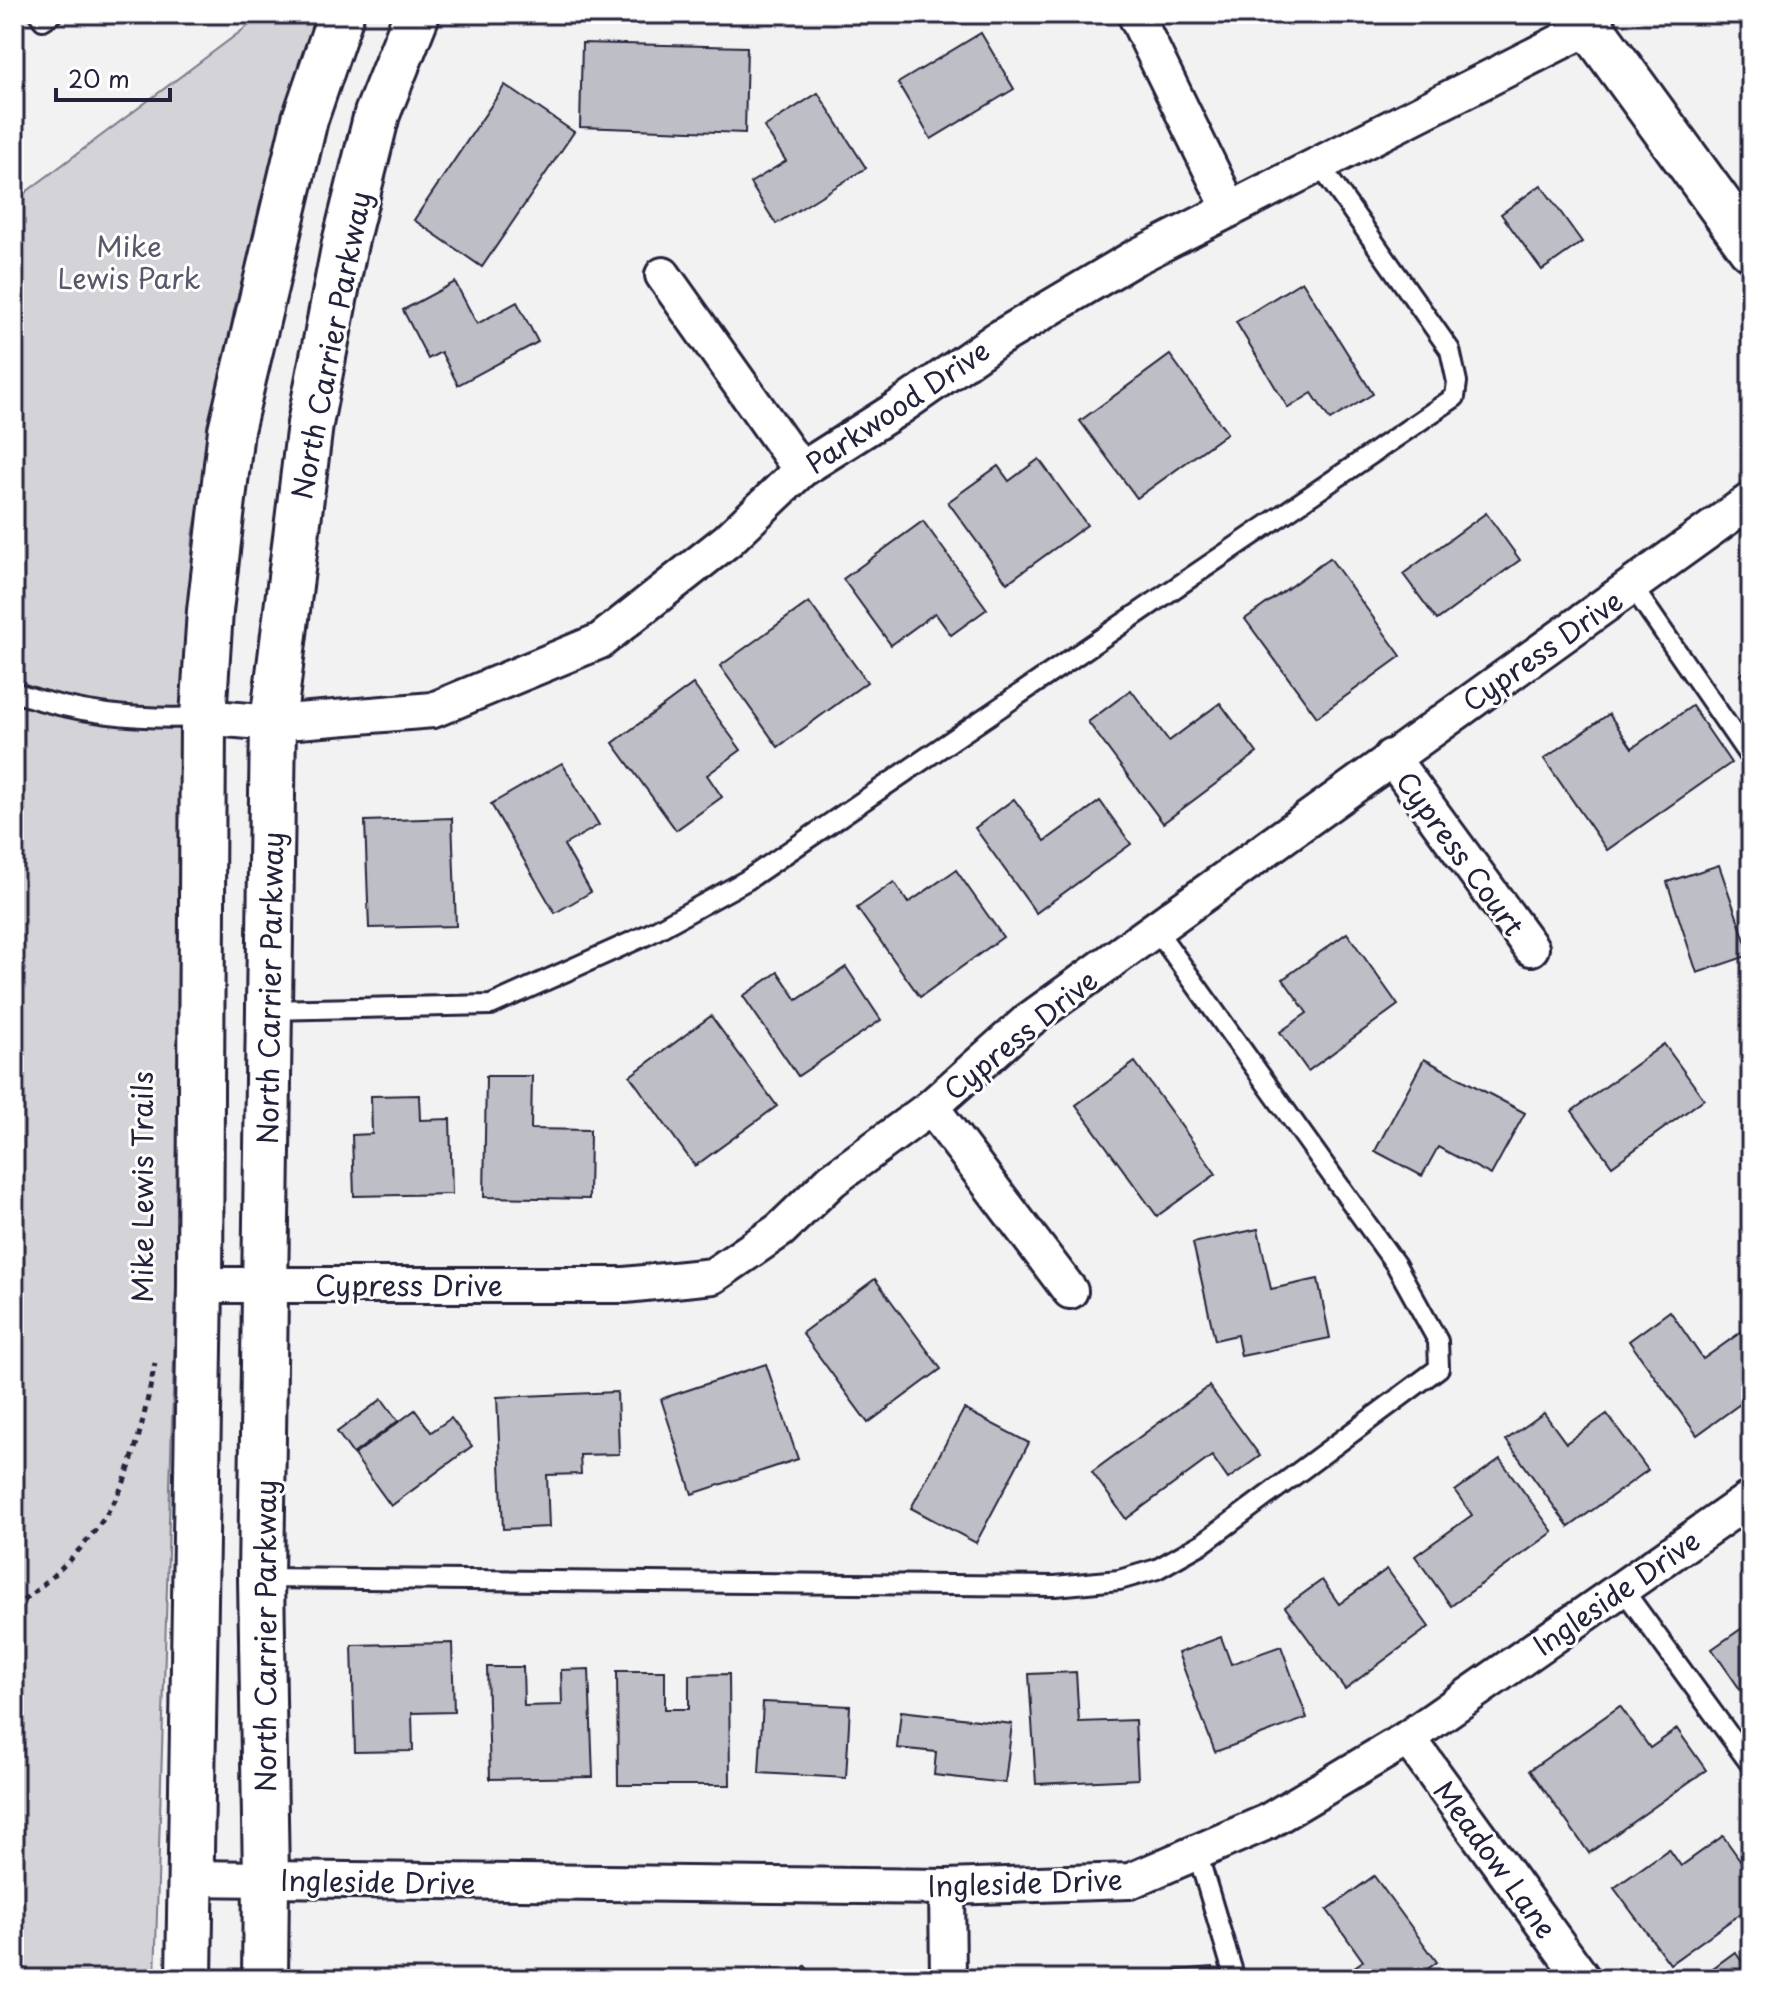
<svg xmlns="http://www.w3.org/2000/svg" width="1765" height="1993" font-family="'Playpen Sans',sans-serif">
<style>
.green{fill:#d3d3d8;stroke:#7a7a8a;stroke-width:2}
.building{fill:#bebec6;stroke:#22223b;stroke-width:2}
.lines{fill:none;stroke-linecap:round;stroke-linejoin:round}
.lane-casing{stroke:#22223b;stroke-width:24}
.street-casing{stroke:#22223b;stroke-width:40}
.secondary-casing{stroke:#22223b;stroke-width:50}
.path{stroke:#22223b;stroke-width:5;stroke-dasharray:6 6;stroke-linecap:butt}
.lane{stroke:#fff;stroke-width:18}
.street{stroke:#fff;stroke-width:34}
.secondary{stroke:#fff;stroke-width:44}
.labels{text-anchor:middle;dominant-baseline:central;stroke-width:6;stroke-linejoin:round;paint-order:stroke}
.park-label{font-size:28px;fill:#57576a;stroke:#fff}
.street-label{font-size:28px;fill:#22223b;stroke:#fff}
</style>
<rect width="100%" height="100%" fill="#f2f2f3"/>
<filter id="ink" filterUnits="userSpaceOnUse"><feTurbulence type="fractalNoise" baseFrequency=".0125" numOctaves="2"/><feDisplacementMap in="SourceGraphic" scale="16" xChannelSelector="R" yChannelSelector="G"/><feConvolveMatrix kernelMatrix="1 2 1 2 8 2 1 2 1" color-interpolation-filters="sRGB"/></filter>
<g filter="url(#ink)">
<polygon class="green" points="264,14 317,14 234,310 193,536 179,807 176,1291 155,1979 14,1979 14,201"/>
<g class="building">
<polygon points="981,33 1014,89 931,139 898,83"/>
<polygon points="582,43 747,47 745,133 580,127"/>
<polygon points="505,85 574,132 482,267 414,220"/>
<polygon points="818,93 866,168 776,224 750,183 786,161 764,127"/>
<polygon points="1541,185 1582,242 1542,270 1501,214"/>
<polygon points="1302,281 1373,394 1330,420 1312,393 1288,408 1236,322"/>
<polygon points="455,282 477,324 517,302 538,342 458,385 441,352 428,359 403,310"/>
<polygon points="1170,355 1227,433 1137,498 1080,421"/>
<polygon points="1039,459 1087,525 1007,583 948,502 998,466 1009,481"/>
<polygon points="1486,513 1520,560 1437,620 1403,574"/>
<polygon points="923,521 987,609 951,635 935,613 891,645 843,579"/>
<polygon points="1330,558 1401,656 1317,717 1245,619"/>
<polygon points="809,602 867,682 778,747 720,666"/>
<polygon points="1751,667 1751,691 1740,675"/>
<polygon points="693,684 741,750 707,775 722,797 676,830 613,743"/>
<polygon points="1131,690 1169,741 1220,703 1257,753 1163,823 1088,722"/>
<polygon points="1692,706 1731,763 1607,850 1544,759 1609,714 1632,748"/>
<polygon points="562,763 599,825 564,845 591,892 555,913 491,804"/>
<polygon points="1014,799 1045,841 1100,801 1131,844 1036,913 975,828"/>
<polygon points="452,818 456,926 369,928 365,821"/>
<polygon points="1719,865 1750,955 1697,973 1667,882"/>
<polygon points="956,870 1003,937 920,997 857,908 894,882 908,903"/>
<polygon points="1347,933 1398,1005 1308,1071 1280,1032 1307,1013 1283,979"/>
<polygon points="846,967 881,1020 798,1076 743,996 778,972 797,1000"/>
<polygon points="711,1016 777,1106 695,1166 630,1076"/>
<polygon points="1664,1044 1704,1099 1612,1166 1572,1111"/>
<polygon points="1424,1059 1525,1113 1491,1175 1438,1147 1422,1176 1375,1151"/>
<polygon points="1135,1062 1216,1174 1157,1216 1076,1105"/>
<polygon points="486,1076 532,1076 531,1129 590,1130 589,1199 484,1197"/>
<polygon points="419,1095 420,1120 450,1119 452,1194 354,1196 352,1135 372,1134 371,1096"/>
<polygon points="1258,1229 1271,1289 1318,1279 1330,1338 1241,1356 1237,1335 1215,1340 1193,1243"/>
<polygon points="875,1279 941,1369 868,1423 802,1333"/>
<polygon points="1670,1311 1703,1359 1751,1325 1751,1396 1697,1435 1629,1341"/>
<polygon points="766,1364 798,1459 692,1494 661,1399"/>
<polygon points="1209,1386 1260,1456 1228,1479 1212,1456 1126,1519 1092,1472"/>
<polygon points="617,1392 619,1454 580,1455 581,1474 547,1475 549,1527 503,1529 497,1397"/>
<polygon points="382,1399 398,1421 353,1454 337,1432"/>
<polygon points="964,1409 1029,1443 976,1543 911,1508"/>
<polygon points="415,1410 431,1432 451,1418 472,1446 391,1506 354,1455"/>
<polygon points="1544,1413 1566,1443 1607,1414 1648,1470 1569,1527 1506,1440"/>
<polygon points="1500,1459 1553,1532 1451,1606 1415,1556 1472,1515 1455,1491"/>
<polygon points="1387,1569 1429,1627 1345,1689 1285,1607 1322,1580 1339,1604"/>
<polygon points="1751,1622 1751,1705 1712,1649"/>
<polygon points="1221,1637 1231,1664 1281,1646 1307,1718 1215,1752 1178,1653"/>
<polygon points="452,1643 454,1712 412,1713 413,1751 355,1752 352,1645"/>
<polygon points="487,1667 523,1667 524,1706 562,1705 561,1670 589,1669 593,1777 490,1779"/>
<polygon points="617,1671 665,1671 665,1709 689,1709 689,1675 729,1674 730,1785 618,1785"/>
<polygon points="1076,1672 1079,1722 1135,1720 1138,1779 1036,1784 1029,1674"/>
<polygon points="763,1702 850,1706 846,1778 759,1773"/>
<polygon points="1620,1706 1650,1748 1677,1729 1706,1770 1589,1853 1530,1770"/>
<polygon points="901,1711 1012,1724 1005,1783 934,1775 936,1752 897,1748"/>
<polygon points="1723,1836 1751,1875 1751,1906 1670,1964 1614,1888 1669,1849 1681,1866"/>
<polygon points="1374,1876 1437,1962 1414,1979 1337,1979 1363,1961 1327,1910"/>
<polygon points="1735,1952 1751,1974 1751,1979 1698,1979"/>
<polygon points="805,1966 816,1979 790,1979"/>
<polygon points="1213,1967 1214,1979 1065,1979"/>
<polygon points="724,1974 724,1979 618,1979"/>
<rect x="474" y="1975" width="114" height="4"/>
</g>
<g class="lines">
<g class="lane-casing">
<g id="lane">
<polyline points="39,14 43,20 52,14"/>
<polyline points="1632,586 1751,759"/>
<path d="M14,692c63,22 123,28 189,25"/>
<polyline points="269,1010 491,1005 649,934 747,880 1455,397 1457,382 1450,350 1319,164"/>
<polyline points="261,1578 1055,1586 1119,1580 1157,1569 1203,1543 1439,1368 1438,1341 1396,1265 1155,928"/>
<polyline points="1622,1588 1751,1765"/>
<polyline points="1197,1852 1235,1979"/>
</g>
</g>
<g class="street-casing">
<g id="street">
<polyline points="1135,14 1230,209"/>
<polyline points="663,275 801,470"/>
<polyline points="203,717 273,723 433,710 600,641 728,540 801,470 897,409 996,340 1134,258 1590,27"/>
<polyline points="1391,757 1531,948"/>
<polyline points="931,1107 1070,1291"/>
<polyline points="200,1285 625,1285 713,1276 780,1230 832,1180 931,1107 1029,1020 1751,500"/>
<polyline points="1408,1738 1583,1979"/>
<polyline points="189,1878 947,1887 1130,1881 1267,1822 1408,1738 1751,1498"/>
<polyline points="947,1887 948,1979"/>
</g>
</g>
<g class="secondary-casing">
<g id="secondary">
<polyline points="1581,14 1751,248"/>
<polyline points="189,1979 200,1285 203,717 210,611 231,430 305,119 341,14"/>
<polyline points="265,1979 266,1879 261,1578 273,723 310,424 345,243 377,114 417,14"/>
</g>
</g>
<path class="path" d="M14,1608c46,-35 95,-81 114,-137 12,-34 20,-72 27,-108"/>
<use href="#lane" class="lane"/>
<use href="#street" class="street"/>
<use href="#secondary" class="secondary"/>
</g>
</g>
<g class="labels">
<g class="park-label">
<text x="129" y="245">Mike<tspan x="129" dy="32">Lewis Park</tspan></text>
</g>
<g class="street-label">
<text transform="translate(330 345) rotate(-79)">North Carrier Parkway</text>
<text transform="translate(897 406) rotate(-34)">Parkwood Drive</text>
<text transform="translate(1542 650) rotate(-35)">Cypress Drive</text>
<text transform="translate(1461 853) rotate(54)">Cypress Court</text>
<text transform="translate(269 988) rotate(-89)">North Carrier Parkway</text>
<text transform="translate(1020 1034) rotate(-39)">Cypress Drive</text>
<text transform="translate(141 1187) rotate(-90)">Mike Lewis Trails</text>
<text x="409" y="1284">Cypress Drive</text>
<text transform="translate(1616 1592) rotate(-35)">Ingleside Drive</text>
<text transform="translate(264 1636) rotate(-90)">North Carrier Parkway</text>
<text transform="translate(1496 1859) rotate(54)">Meadow Lane</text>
<text transform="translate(378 1881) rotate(1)">Ingleside Drive</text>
<text transform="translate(1025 1882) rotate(-2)">Ingleside Drive</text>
</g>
</g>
<rect width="1765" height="1993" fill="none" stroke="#fff" stroke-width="48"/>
<rect x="24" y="24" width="1717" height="1945" fill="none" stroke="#22223b" stroke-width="3" filter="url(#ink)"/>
<path d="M56 88v12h114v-12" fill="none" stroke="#22223b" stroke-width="4"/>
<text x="68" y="88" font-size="24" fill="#22223b" stroke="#ffffff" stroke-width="6" paint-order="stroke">20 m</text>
</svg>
